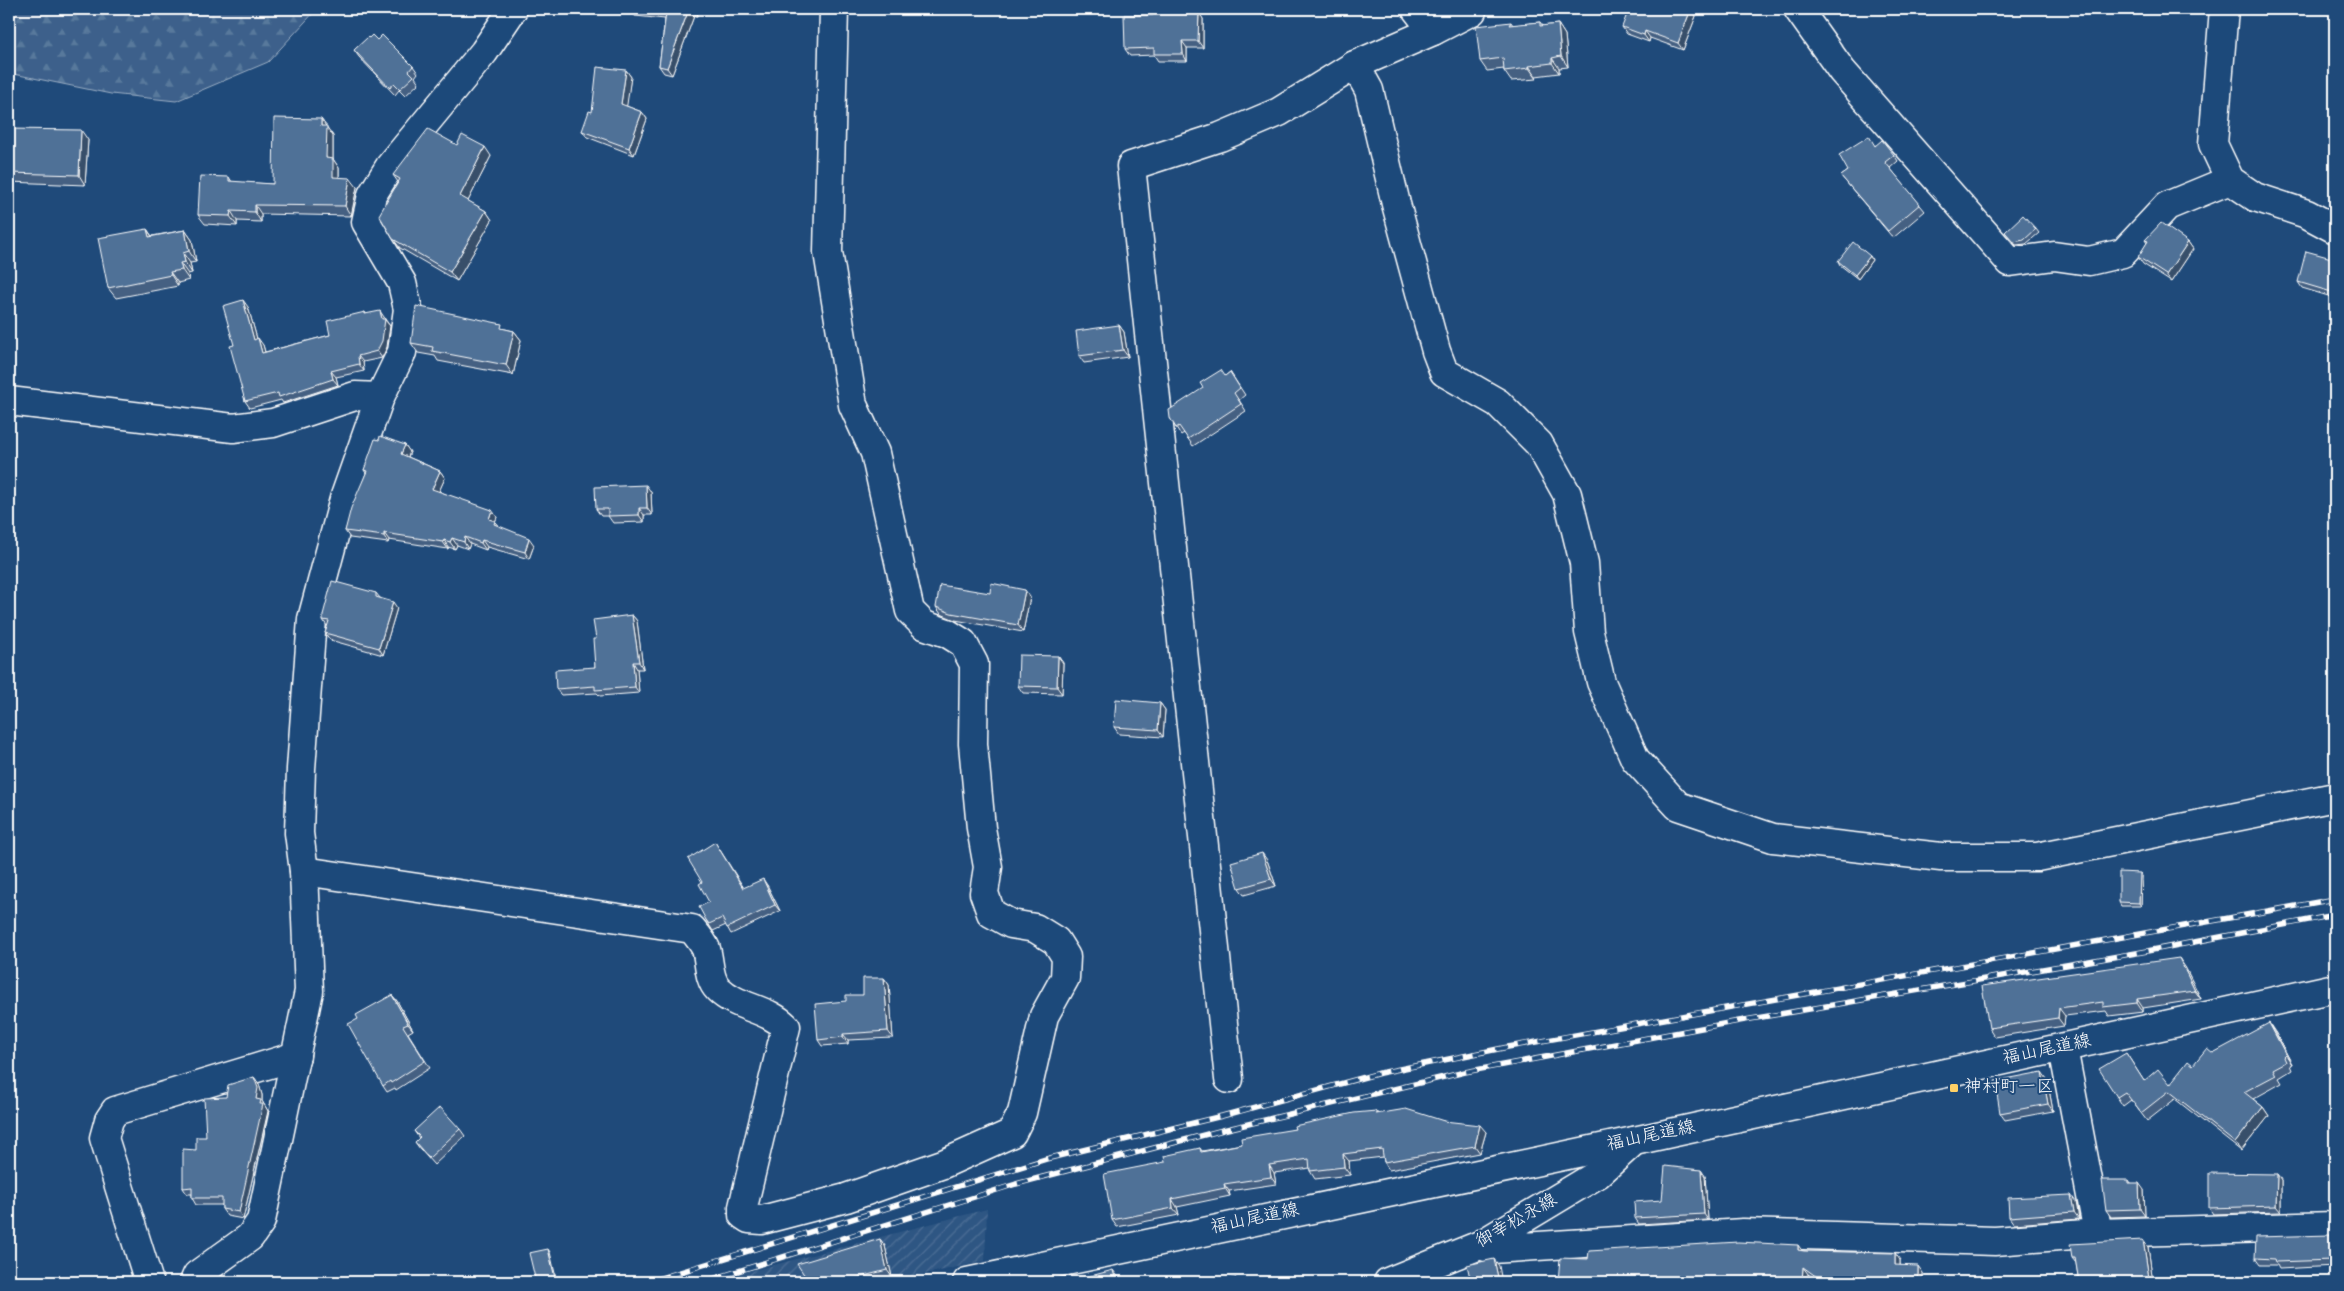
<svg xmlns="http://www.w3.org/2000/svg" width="2344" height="1291" font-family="Dekko,'Klee One',sans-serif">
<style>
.industrial{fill:url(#industrial-furrows)}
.forest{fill:url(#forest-firs);stroke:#9eb0c5}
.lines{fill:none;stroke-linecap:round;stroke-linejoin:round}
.minor-casing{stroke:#fff;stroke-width:31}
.major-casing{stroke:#fff;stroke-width:31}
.minor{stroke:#1f4a7a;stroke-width:28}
.major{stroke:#1f4a7a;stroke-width:28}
.rail-casing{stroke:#fff;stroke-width:5.5}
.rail{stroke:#1f4a7a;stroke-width:4;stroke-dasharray:11;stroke-linecap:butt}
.wall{fill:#456182;stroke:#fff}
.shaded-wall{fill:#384f6a;stroke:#fff}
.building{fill:#507197;stroke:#fff}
.poi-dot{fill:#ffd166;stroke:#1f4a7a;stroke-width:2}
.labels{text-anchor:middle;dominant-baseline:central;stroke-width:4;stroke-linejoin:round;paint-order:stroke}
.street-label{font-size:18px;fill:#fff;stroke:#1f4a7a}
.poi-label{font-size:18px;fill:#fff;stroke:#1f4a7a;text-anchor:start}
</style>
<defs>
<pattern id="industrial-furrows" width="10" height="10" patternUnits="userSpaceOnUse" patternTransform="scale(1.25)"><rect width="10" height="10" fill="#2e5683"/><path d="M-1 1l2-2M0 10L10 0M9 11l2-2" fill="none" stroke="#4d6f96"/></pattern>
<pattern id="forest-firs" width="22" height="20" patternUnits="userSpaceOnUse" patternTransform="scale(1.25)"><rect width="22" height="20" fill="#3c618b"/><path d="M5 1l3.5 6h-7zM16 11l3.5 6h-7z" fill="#59799c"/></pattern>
</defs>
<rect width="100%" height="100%" fill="#1f4a7a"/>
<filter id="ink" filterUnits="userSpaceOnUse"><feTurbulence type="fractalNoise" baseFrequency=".02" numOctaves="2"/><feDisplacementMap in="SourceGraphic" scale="10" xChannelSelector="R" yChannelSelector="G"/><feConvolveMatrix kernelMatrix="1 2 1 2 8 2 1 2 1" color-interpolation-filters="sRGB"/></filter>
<g filter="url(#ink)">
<polygon class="industrial" points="987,1209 985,1261 889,1282 709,1282"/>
<polygon class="forest" points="9,9 317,9 268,62 176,101 111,94 9,73"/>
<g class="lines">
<g class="minor-casing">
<g id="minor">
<polyline points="1416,9 1433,31"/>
<polyline points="1798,9 1842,71 2010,262 2054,256 2089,261 2123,253 2167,206 2230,180"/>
<polyline points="2224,9 2213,144 2230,180 2255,197 2307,214 2335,229"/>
<polyline points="1355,65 1369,90 1396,204 1436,351 1444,372 1498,403 1539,444 1567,494 1584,563 1589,632 1601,682 1635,759 1678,806 1773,838 1941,857 2037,857 2335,797"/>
<polyline points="9,401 233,428 273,423 355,396 380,397"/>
<path d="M304,871l388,58c5,6 11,13 14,20 4,13 2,30 12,40 19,19 50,19 68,38l-43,180v8l6,4 13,1 84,-22 97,-34 69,-31 10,-20 22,-97 21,-38 1,-21 -10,-16 -21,-13 -24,-4 -20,-11 -7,-20 4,-26 -7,-39 -8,-84 1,-80 -11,-21 -16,-10 -23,-8 -14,-14 -35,-158 -22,-48 -25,-153 6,-243"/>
<polyline points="2063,1048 2098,1233"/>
<polyline points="1229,1079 1131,166 1220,137 1279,112 1355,65 1433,31 1472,11"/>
<polyline points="1480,1245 1492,1249 1743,1233 1995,1241 2098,1233 2335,1226"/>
<polyline points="149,1282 104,1138 109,1120 115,1111 296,1056"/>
<polyline points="194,1282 197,1275 250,1237 261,1221 309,991 304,871 299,833 301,769 312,619 344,499 380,397 402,352 408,309 402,283 366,222 372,195 390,166 484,52 513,9"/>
</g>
</g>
<g class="major-casing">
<g id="major">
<polyline points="967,1282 1634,1141 2335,988"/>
<polyline points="1388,1282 1480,1245 1598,1174 1634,1141"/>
</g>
</g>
<use href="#minor" class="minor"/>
<use href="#major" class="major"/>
<g class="rail-casing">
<g id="rail">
<polyline points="648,1282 1046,1159 1222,1116 1380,1073 1508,1047 2335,899"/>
<polyline points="703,1282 1016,1184 1223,1130 1465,1072 1739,1021 2142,952 2335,915"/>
</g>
</g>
<use href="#rail" class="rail"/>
</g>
<g class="wall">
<polygon points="699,9 697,16 694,16 672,75 664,73 659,66 665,19 635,16 630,10"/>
<polygon points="1153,9 1198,9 1198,12 1203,19 1203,48 1187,48 1187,61 1158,61 1154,55 1130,56 1125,49 1153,15"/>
<polygon points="1691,9 1696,16 1683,50 1650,38 1649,42 1627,34 1622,27"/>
<polygon points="1511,22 1513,25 1540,22 1543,26 1558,24 1565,35 1568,67 1559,68 1559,73 1536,76 1537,79 1511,81 1504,71 1504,69 1487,71 1480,61"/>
<polygon points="369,38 377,40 413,66 418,73 415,77 419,83 405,96 399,90 395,95 359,57 354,50"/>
<polygon points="626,70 631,77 626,106 642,112 647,119 634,155 587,137 582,131"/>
<polygon points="9,112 11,115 11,129 88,140 85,185 9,182"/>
<polygon points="321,119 333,136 333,159 339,168 339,177 357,187 351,216 261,214 261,222 237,221 237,226 205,224 198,215 229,177 232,182 273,184"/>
<polygon points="457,145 491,156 468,201 486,211 492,220 457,281 400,248 393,239 398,182 393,175"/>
<polygon points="1875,145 1894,155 1898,161 1890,168 1925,211 1893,238 1846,182 1841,176 1848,171"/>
<polygon points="147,229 152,236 185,230 192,240 196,262 190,263 192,273 188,274 189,280 178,283 178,286 116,298 108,288"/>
<polygon points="2036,229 2039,233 2026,244 2016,245 2005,232"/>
<polygon points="2145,240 2188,242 2193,249 2171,282 2143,264 2138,257 2147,243"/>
<polygon points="1870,256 1872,260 1858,279 1840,265 1838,261"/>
<polygon points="2335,259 2335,298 2302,288 2298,282"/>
<polygon points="248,307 257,339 263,345 265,352 330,335 365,312 366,314 384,317 385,319 390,326 387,347 382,358 363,362 364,371 336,377 338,385 283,403 281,400 250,408 245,401 234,345"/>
<polygon points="1119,325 1124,332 1128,357 1084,363 1079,356"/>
<polygon points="505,329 514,331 521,340 513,375 438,361 435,356 418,353 411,343"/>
<polygon points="1230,372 1245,395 1239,400 1246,411 1193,446 1184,433 1181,435 1170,418"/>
<polygon points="379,440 405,445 410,452 408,457 440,471 445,478 439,491 497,517 495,522 498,526 534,545 529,559 487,547 486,550 470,544 468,549 457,545 455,549 448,547 448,549 389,540 388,543 350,538 345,531 366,473 364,470"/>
<polygon points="651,492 652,515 644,515 644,522 613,523 608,516 601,516 596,509"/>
<polygon points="376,593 380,598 397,608 383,655 330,640 325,633 327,626 323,620"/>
<polygon points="1030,597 1023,632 955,620 941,614 936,607"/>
<polygon points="632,615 637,621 643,669 637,669 639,693 600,696 597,693 561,695 556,689 595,667 596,639"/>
<polygon points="1058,656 1063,663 1062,694 1023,693 1018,686"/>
<polygon points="1160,703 1165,710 1163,737 1119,734 1114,727"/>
<polygon points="715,842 744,888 767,885 780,911 731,934 726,925 713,931 706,920 709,902 702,882"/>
<polygon points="1267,860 1276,886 1244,895 1239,888"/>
<polygon points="2142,876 2141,906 2121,906 2119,902"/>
<polygon points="2185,967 2201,999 2143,1008 2143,1012 2109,1016 2106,1011 2065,1016 2064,1026 1995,1037 1989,1028"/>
<polygon points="884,978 889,985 893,1038 848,1040 848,1044 822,1046 818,1040 846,1001 863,995"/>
<polygon points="392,995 397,1001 413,1030 408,1033 430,1068 396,1090 395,1088 387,1092 383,1086 358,1019"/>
<polygon points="2275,1032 2292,1064 2290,1065 2292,1070 2279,1078 2282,1083 2253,1099 2263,1107 2269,1116 2241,1151 2175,1099 2147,1121 2131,1100 2123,1106 2117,1097 2126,1053 2144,1081 2170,1084 2193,1065 2213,1053"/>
<polygon points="254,1077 259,1084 262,1095 262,1101 268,1111 243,1219 227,1216 222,1209 222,1205 196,1205 192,1198 192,1194 187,1194 183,1188 196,1150 206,1137 226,1097"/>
<polygon points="2047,1079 2053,1111 2005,1120 2000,1113"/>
<polygon points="1376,1111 1378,1114 1444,1121 1486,1132 1480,1153 1389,1170 1384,1162 1383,1157 1349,1161 1350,1175 1315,1179 1310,1171 1310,1168 1274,1173 1276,1184 1229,1191 1230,1196 1177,1207 1179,1215 1117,1227 1112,1220 1165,1162 1200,1148 1202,1151 1242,1144 1295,1129"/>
<polygon points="460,1129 465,1136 434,1165 420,1149 415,1142 419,1138 414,1131"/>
<polygon points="1701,1170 1705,1176 1708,1220 1639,1224 1635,1218 1662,1200"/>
<polygon points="2277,1174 2281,1180 2281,1212 2213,1214 2209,1208"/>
<polygon points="2128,1180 2130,1183 2144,1190 2145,1216 2111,1217 2106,1210"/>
<polygon points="2076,1202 2079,1219 2014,1224 2009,1217"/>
<polygon points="2335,1234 2335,1266 2279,1269 2277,1265 2260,1265 2255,1258"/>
<polygon points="880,1239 885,1246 892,1277 874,1282 809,1282"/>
<polygon points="2148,1247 2153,1282 2079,1282 2076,1263 2072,1258"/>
<polygon points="1803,1251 1900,1260 1900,1265 1923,1273 1923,1282 1820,1282 1808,1274 1808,1282 1558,1282 1588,1259"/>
</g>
<g class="shaded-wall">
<polygon points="689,9 694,16 672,75 667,68"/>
<polygon points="693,9 699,9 697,16 692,10"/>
<polygon points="1193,9 1198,9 1198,19 1193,12"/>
<polygon points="1691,9 1696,16 1683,50 1678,43"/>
<polygon points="1199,12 1203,19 1203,48 1198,41"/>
<polygon points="1558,24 1565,35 1568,67 1561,56"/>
<polygon points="1645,31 1650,38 1649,42 1644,35"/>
<polygon points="1182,41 1187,48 1187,61 1183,54"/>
<polygon points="1552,58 1559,68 1559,73 1552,63"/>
<polygon points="1529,66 1536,76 1537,79 1529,68"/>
<polygon points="626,70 631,77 626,111 621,104"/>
<polygon points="9,112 11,115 11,139 9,135"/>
<polygon points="642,112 647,119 634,155 629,148"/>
<polygon points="321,119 333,136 333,159 339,168 339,187 333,177 326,158 321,126"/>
<polygon points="81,130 88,140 85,185 79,175"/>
<polygon points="485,147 491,156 466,205 460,196"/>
<polygon points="350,178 357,187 351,216 345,206"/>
<polygon points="255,205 261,214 261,222 255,212"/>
<polygon points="231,211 237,221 237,226 230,216"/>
<polygon points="486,211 492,220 457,281 450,272"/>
<polygon points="147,229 154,240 149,237"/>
<polygon points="185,230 192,240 196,262 189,251"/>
<polygon points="2188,242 2193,249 2171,282 2166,275"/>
<polygon points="183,253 190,263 192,273 185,262"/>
<polygon points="1870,256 1872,260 1858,279 1855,275"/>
<polygon points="180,263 188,274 189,280 182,270"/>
<polygon points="170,272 178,283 178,286 171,275"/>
<polygon points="243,300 248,307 259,346 254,340"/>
<polygon points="380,311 384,317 385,320 390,326 387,347 382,358 377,351 382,319"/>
<polygon points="1119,325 1124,332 1128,357 1123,350"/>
<polygon points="514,331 521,340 513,375 506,365"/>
<polygon points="258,338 263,345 267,360 262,353"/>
<polygon points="358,356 363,362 364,371 359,364"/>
<polygon points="331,371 336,377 338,385 333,379"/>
<polygon points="405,445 410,452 406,461 401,454"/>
<polygon points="440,471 445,478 437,496 432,489"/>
<polygon points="646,485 651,492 652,515 647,508"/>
<polygon points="639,508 644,515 644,522 639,515"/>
<polygon points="492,510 497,517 495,522 500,528 499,531 489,519"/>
<polygon points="384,533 389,540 388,543 384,536"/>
<polygon points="465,537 470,544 468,549 464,542"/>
<polygon points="452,538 457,545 455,549 450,542"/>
<polygon points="529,538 534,545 529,559 525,552"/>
<polygon points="444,540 448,547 448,549 443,542"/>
<polygon points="482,540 487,547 486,550 481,543"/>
<polygon points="1025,590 1030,597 1023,632 1018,625"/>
<polygon points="393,602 397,608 383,655 379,648"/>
<polygon points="632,615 637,621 643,669 639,662"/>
<polygon points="1058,656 1063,663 1062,694 1057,687"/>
<polygon points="633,662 637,669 639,693 635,687"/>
<polygon points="1160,703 1165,710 1163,737 1158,730"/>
<polygon points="1262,853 1267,860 1276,886 1271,879"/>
<polygon points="2140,873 2142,876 2141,906 2139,903"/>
<polygon points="763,879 767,885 780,911 775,905"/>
<polygon points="2179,958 2185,967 2201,999 2195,991"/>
<polygon points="884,978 889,985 893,1038 888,1031"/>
<polygon points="392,995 397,1001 413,1030 408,1024"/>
<polygon points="2137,999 2143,1008 2143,1012 2137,1003"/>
<polygon points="2059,1008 2065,1016 2064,1026 2058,1018"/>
<polygon points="2269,1023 2275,1032 2292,1064 2286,1055"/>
<polygon points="843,1034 848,1040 848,1044 843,1037"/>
<polygon points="2042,1072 2047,1079 2053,1111 2048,1104"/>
<polygon points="254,1077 259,1084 262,1095 262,1101 268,1111 243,1219 239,1212 256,1099"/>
<polygon points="2263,1107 2269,1116 2241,1151 2235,1143"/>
<polygon points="1480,1125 1486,1132 1480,1153 1475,1146"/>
<polygon points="1343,1154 1349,1161 1350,1175 1344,1167"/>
<polygon points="1269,1165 1274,1173 1276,1184 1271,1177"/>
<polygon points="1701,1170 1705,1176 1708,1220 1704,1214"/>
<polygon points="2277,1174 2281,1180 2281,1212 2276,1206"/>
<polygon points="2139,1183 2144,1190 2145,1216 2140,1209"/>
<polygon points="1224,1184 1229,1191 1230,1196 1225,1188"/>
<polygon points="2071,1195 2076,1202 2079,1219 2074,1212"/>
<polygon points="1172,1199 1177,1207 1179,1215 1173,1208"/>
<polygon points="880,1239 885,1246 892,1277 887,1270"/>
<polygon points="2143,1240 2148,1247 2153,1282 2152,1282 2149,1278"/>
<polygon points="1798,1245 1803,1252 1798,1250"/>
<polygon points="548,1249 550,1252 557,1282 556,1282"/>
<polygon points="1895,1253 1900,1260 1900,1272 1895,1265"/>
<polygon points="2332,1256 2335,1261 2335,1264 2332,1260"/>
<polygon points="1494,1259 1499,1266 1502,1282 1499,1282"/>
<polygon points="1918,1266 1923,1273 1923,1282 1918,1282"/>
<polygon points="1803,1267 1808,1274 1808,1282 1802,1282"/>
<polygon points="1113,1270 1119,1278 1120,1282 1116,1282"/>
</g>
<g class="building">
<polygon points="630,9 693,9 692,10 689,9 667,68 659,66 666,13 630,10"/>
<polygon points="1153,9 1193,9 1193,12 1199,12 1198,41 1182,41 1183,54 1154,54 1154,48 1125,49 1124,15 1153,15"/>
<polygon points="1629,9 1691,9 1678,43 1645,31 1644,35 1622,27"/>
<polygon points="1511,22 1509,25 1540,22 1540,26 1558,24 1561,56 1552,58 1552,63 1529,66 1529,68 1504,71 1503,58 1480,61 1476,26"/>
<polygon points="372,35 377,40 382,35 413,66 409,71 414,76 400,89 394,83 390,88 354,50 368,37 369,38"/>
<polygon points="597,67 626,70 621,104 642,112 629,148 582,131 589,111 592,112"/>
<polygon points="274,118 321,119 321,126 327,126 326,158 333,159 333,177 350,178 345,206 255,205 255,212 231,211 230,216 198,215 200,176 229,177 229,181 273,184"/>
<polygon points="9,129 81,130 79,175 9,173"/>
<polygon points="428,129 457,145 462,135 485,147 460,196 486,211 450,272 393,239 379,215 400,179 393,175"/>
<polygon points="1869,136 1875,146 1882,140 1894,155 1885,162 1920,204 1888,231 1841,176 1848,171 1839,155"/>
<polygon points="2023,215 2036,229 2024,240 2014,242 2005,232"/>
<polygon points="2161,223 2188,242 2166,275 2138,257 2148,241 2145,240"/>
<polygon points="147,229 149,237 185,230 189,251 183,253 185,262 180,263 182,270 170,272 171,275 108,288 98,238"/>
<polygon points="1853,242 1870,256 1855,275 1838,261"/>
<polygon points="2306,251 2335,259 2335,293 2298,282"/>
<polygon points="243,300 254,340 258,338 262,353 330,335 327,321 365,312 365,314 380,311 382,319 385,319 382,341 377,351 358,356 359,364 331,371 333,379 279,397 278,393 245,401 230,346 234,345 223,306"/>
<polygon points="416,306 502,324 501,328 514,331 506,365 432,351 433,347 411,343"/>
<polygon points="1119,325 1123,350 1079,356 1076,331"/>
<polygon points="1221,370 1225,376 1230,372 1240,388 1234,393 1241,404 1188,439 1179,426 1176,428 1170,418 1169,410 1203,388 1200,383"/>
<polygon points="380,436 405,445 401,454 440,471 432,489 492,510 489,519 495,521 494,524 529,538 525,552 482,540 481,543 465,537 464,542 452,538 450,542 444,540 443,542 384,533 384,536 345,531 351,508 367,471 364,470 375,439 379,440"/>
<polygon points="646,485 647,508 639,508 639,515 608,516 608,509 596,509 595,487"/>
<polygon points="332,581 376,593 376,597 393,602 379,648 325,633 329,621 323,620 323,615"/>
<polygon points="991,583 1025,590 1018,625 951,613 936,607 940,585 990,593"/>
<polygon points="632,615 639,662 633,662 635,687 595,690 595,686 556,689 555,670 595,667 593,639 596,639 593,620"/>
<polygon points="1019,655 1058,656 1057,687 1018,686"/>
<polygon points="1116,699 1160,703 1158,730 1114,727"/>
<polygon points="715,842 743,888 763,879 775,905 727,928 722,918 709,924 706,920 699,907 709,902 699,884 702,882 688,859"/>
<polygon points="1262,853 1271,879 1239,888 1231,862"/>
<polygon points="2119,872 2140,873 2139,903 2119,902"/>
<polygon points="2179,958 2195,991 2137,999 2137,1003 2103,1007 2103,1002 2059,1008 2058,1018 1989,1028 1982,986"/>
<polygon points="863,978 884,978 888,1031 843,1034 843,1037 818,1040 815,1004 846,1001 846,995 863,995"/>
<polygon points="392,995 408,1024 403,1026 425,1061 391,1083 390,1081 383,1086 348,1024 358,1019 356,1015"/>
<polygon points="2269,1023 2286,1055 2284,1057 2286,1062 2273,1069 2276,1075 2244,1092 2263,1107 2235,1143 2169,1091 2141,1113 2125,1092 2117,1097 2099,1069 2126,1053 2144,1081 2158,1069 2170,1084 2188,1061 2193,1065 2207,1048 2213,1053"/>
<polygon points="2042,1072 2048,1104 2000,1113 1995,1081"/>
<polygon points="254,1077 258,1088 256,1099 261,1100 260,1104 263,1104 239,1212 222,1209 222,1198 192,1198 192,1187 183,1188 183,1149 196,1150 196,1137 206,1137 204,1098 226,1097 228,1085"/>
<polygon points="440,1107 460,1129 429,1158 415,1142 420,1137 414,1131"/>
<polygon points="1406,1109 1444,1121 1480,1125 1475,1146 1384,1162 1382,1149 1343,1154 1344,1167 1310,1171 1309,1159 1269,1165 1271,1177 1224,1184 1225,1188 1172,1199 1173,1208 1112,1220 1104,1174 1165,1162 1164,1156 1200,1148 1201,1152 1242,1144 1241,1138 1295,1129 1294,1126 1354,1113 1376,1111 1376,1114"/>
<polygon points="1665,1166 1701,1170 1704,1214 1635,1218 1634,1202 1662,1200"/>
<polygon points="2209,1173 2277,1174 2276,1206 2209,1208"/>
<polygon points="2102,1180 2128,1180 2128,1183 2139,1183 2140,1209 2106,1210"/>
<polygon points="2071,1195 2074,1212 2009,1217 2008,1198"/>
<polygon points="2335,1234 2335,1256 2332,1256 2332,1260 2275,1262 2274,1259 2255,1258 2256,1237 2331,1235"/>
<polygon points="880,1239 887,1270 841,1282 809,1282 797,1264"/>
<polygon points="2143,1240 2149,1278 2135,1280 2136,1282 2079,1282 2075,1258 2072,1258 2070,1244"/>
<polygon points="1738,1242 1798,1245 1798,1250 1804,1251 1895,1253 1895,1265 1918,1266 1918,1282 1824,1282 1803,1267 1802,1282 1748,1280 1748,1282 1558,1282 1560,1258 1588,1259 1589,1251"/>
<polygon points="548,1249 556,1282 536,1282 529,1253"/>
<polygon points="1494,1259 1499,1282 1471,1282 1467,1265"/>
<polygon points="1113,1270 1116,1282 1068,1282"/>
<polygon points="1236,1278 1237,1282 1218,1282"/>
</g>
</g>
<rect class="poi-dot" x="1949" y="1083" width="10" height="10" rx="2.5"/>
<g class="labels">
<g class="street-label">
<text transform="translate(2047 1051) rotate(-12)">福山尾道線</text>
<text transform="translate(1651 1137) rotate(-12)">福山尾道線</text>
<text transform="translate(1255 1220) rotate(-12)">福山尾道線</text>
<text transform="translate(1517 1222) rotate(-30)">御幸松永線</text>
</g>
<g class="poi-label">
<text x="1964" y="1088">神村町一区</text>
</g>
</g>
<rect width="2344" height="1291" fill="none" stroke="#1f4a7a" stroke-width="30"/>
<rect x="15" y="15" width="2314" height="1261" fill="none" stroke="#fff" stroke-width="2" filter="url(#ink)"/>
</svg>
